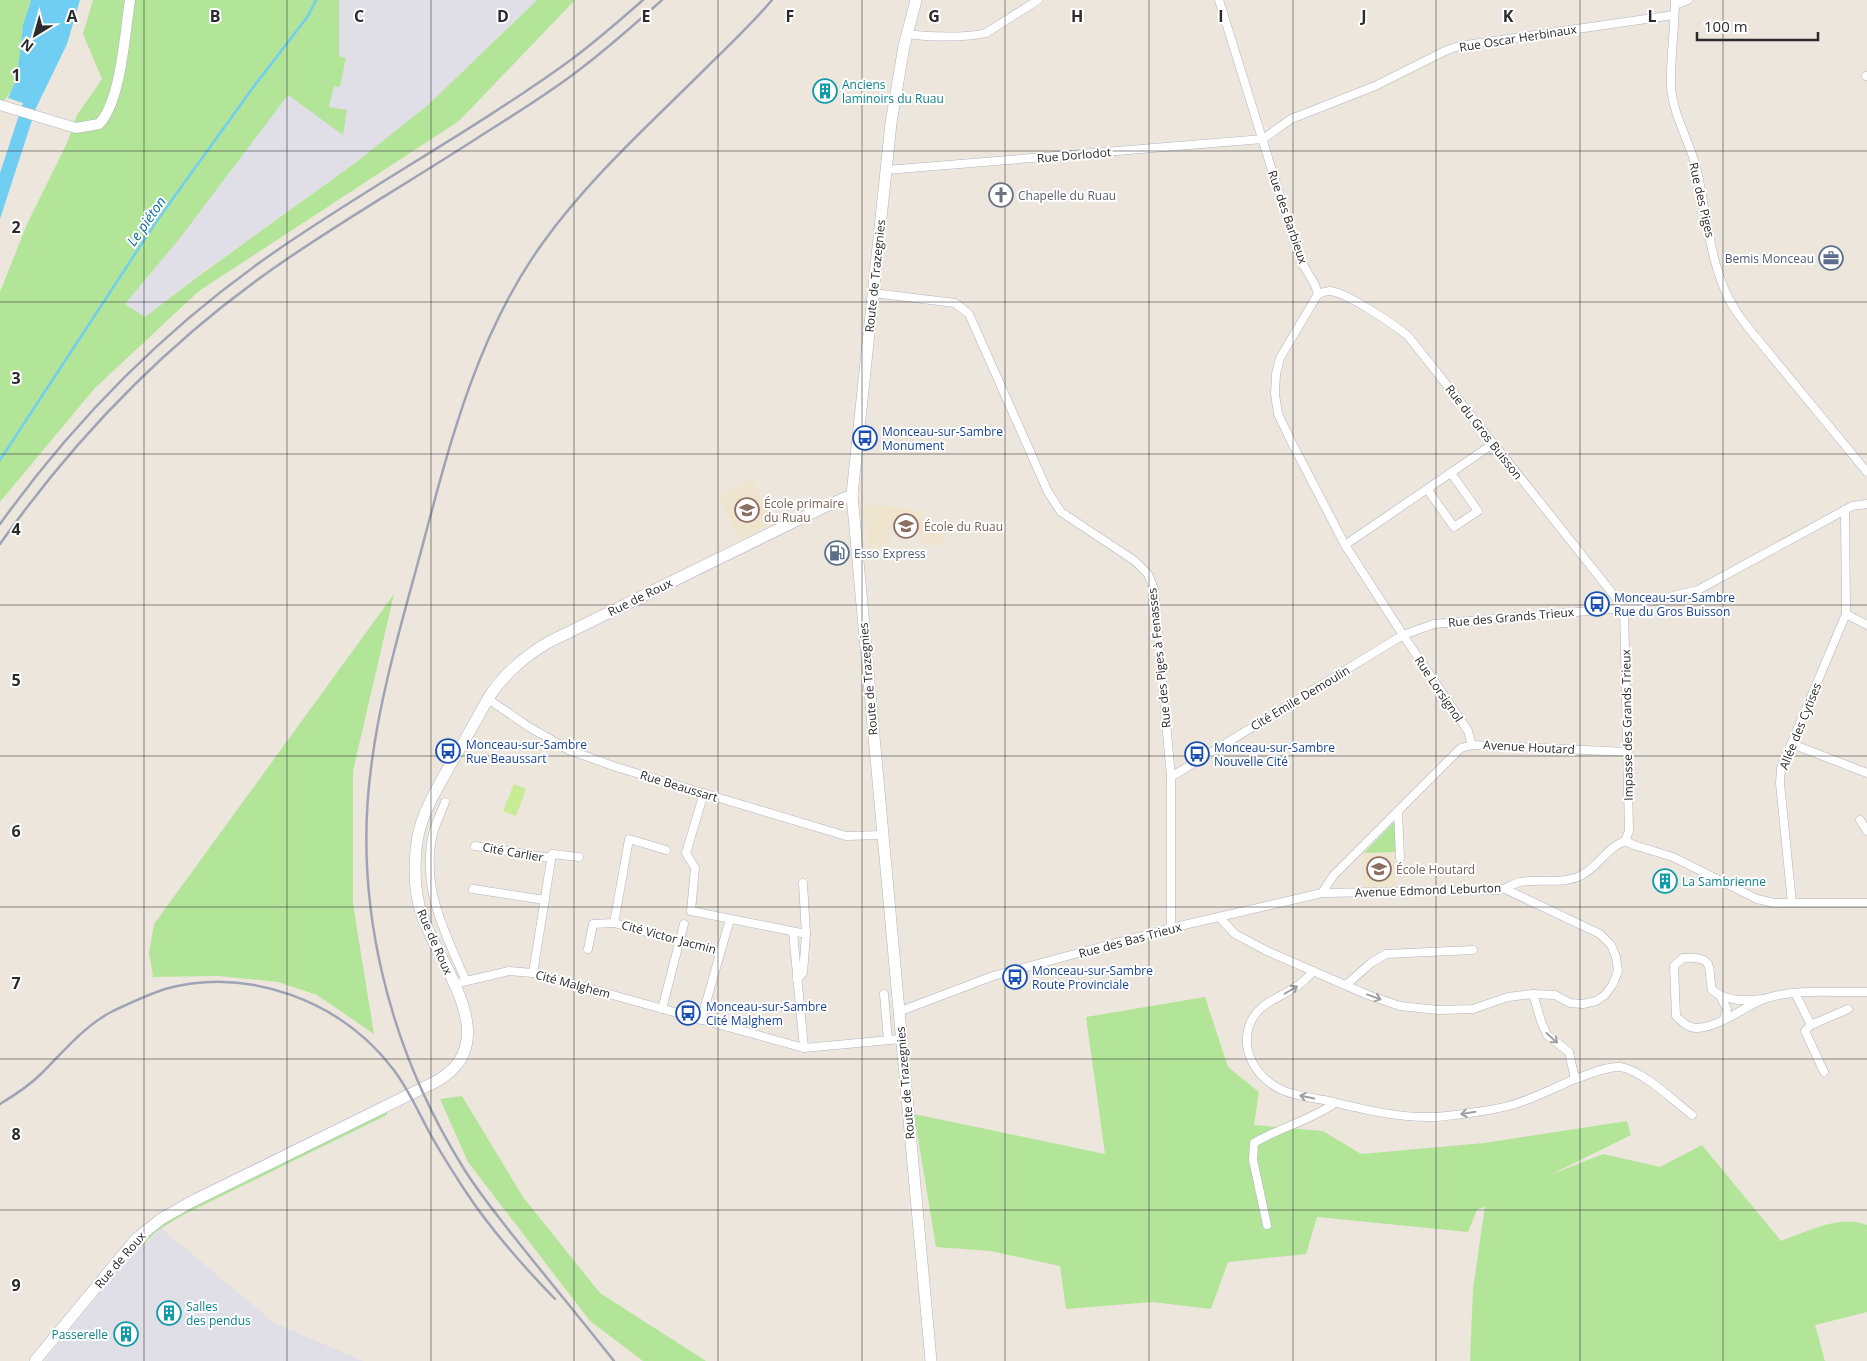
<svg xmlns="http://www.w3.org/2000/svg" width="1867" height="1361" font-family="'Open Sans',sans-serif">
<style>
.industrial{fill:#e0dee6}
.education{fill:#efe4cd}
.green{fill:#b3e599}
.pitch{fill:#c7ec94}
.water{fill:#6fcef1}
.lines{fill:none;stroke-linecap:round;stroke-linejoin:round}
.stream{stroke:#6fcef1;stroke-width:2.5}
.minor-casing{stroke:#b1b4bf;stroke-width:9}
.tertiary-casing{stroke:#b1b4bf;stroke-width:11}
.secondary-casing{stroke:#b1b4bf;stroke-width:12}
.minor{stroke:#fff;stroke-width:8}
.tertiary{stroke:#fff;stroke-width:10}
.secondary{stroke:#fff;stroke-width:11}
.rail{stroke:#a0a3b6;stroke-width:2.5}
.oneway{stroke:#a0a0a0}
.grid{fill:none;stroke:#2b2b2b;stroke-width:1;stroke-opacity:0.55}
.labels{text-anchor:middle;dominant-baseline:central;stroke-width:4;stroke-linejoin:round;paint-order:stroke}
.street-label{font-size:12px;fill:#2b2b2b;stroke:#fff}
.culture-label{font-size:12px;fill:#0d838f;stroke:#fff;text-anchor:start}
.worship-label{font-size:12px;fill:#5b616d;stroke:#fff;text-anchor:start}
.service-label{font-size:12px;fill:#4e5e75;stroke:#fff;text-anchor:end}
.transit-label{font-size:12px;fill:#164399;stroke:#fff;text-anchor:start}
.education-label{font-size:12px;fill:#785e54;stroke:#fff;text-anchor:start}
.water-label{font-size:14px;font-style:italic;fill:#0b6da0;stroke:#fff}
.grid-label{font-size:16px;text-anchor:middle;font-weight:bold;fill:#2b2b2b;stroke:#fff;stroke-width:4;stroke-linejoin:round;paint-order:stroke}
</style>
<rect width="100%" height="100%" fill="#ede6dd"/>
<g class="industrial">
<polygon points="339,0 537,0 428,105 355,163 193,279 145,318 125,304 288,94 329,107 334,85 340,87 346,58 339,56"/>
<polygon points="161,1228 274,1323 363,1361 45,1361 123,1264"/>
</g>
<g class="education">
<polygon points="753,480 774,523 740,540 719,497"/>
<polygon points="863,505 878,505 923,511 922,523 946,524 943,546 920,543 921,530 891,527 889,546 868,548"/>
<polygon points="1395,852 1395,888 1363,889 1362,854"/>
</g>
<g class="green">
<path d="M0,0h31c-3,9 -6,18 -8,27 -4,26 0,59 -23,77z"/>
<polygon points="93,0 339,0 339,56 346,58 340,87 334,86 329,107 347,110 343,135 288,95 180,238 125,304 145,317 196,278 355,163 428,105 537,0 575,0 459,121 199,291 95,388 0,502 0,292 27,224 67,143 77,115 102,79 83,34"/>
<polygon points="394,594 353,771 353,904 374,1034 317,995 278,982 218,976 153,977 149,953 154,924"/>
<polygon points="1395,821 1395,852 1364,853"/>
<path d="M1205,997l23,70 31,25 -5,33 69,6 38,23 123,-11 143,-22 4,14 -81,40 53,-21 57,13 42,-22 79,96c26,-9 59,-27 86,-16v87l-52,13 10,36h-355l3,-72 12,-83 -8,4 -9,22 -151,-15 -11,37 -78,8 -17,47 -59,-7 -86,7 -6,-43 -70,-15 -54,-4 -22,-133 191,40 -19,-137z"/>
<polygon points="462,1096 523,1197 600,1293 706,1361 643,1361 590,1321 468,1162 440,1099"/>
<polygon points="386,1112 387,1115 181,1216 157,1231 142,1245 140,1243 155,1229 179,1213"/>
</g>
<polygon class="pitch" points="514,784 526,789 516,816 503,811"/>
<polygon class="water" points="31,0 80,0 67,44 36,108 0,219 0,173 23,103 8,98 17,78 23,25"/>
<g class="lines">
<polyline class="stream" points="0,460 156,222 252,89 308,16 316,0"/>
<g class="minor-casing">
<g id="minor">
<polyline points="1219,0 1294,241 1301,261 1315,285 1318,294 1280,358 1276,374 1275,394 1278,414 1292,443 1345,545 1403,635 1468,731 1472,745"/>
<path d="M1675,0c0,29 -5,58 -4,87 2,28 18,53 25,80 10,39 12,83 28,121 6,16 16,29 26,42l117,142"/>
<polyline points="1675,5 1688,0"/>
<path d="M907,34c20,3 60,4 79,-1l52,-33"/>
<polyline points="1866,76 1867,76"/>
<polyline points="886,170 1263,139 1291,119 1375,86 1447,50 1459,46 1674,15"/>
<polyline points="873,293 955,303 969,314 1048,492 1061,512 1135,561 1148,574 1154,589 1171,777 1171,928"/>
<path d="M1318,294c3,-1 8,-3 11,-3 16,0 67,35 79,45l216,272 5,223 -4,10"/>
<polyline points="1427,489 1454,527 1478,511 1451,473"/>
<polyline points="1845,510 1846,614 1867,625"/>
<polyline points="1345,545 1493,444"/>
<polyline points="488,699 529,727 569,750 616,767 846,836 882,835"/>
<polyline points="1792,744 1867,773"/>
<polyline points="1171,777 1403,635 1434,624 1624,608 1698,590 1845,510 1852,506 1867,504"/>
<polyline points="704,793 686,853 695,868 691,911 806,934"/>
<path d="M445,802c-4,11 -11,24 -13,36 -10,53 14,97 34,143"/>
<polyline points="1398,811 1400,858"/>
<polyline points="1860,820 1867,831"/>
<polyline points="1625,841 1634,845 1673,857 1757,899 1774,903 1867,903"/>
<polyline points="475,846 551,858"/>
<polyline points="666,850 629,839 614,923 720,953"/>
<polyline points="473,889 545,900"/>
<polyline points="1322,893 1333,876 1461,748 1472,745 1628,752"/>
<polyline points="1792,903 1780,783 1781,768 1846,614"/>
<polyline points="1220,918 1235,934 1267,951 1368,995 1400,1006 1438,1010 1473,1009 1508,997 1533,994 1555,995 1570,1003 1583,1004 1596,1001 1605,995 1613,984 1618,971 1616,957 1611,945 1600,934 1505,889"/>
<polyline points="793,932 804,1048"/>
<polyline points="588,949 593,924 614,923"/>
<path d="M1313,971c-18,26 -58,26 -65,59 -5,22 7,43 25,55 15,10 34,12 51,15 35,8 72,18 108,17 10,0 21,-2 31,-3 14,-2 30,-4 45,-8 21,-5 46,-18 67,-27l-6,-27 -22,-17 -6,-14 -8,-27"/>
<polyline points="533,973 552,854 579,857"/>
<polyline points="797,979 803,973 806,934 803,883"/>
<polyline points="454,984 509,971 533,973 804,1048 901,1039"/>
<polyline points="1346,985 1371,963 1386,954 1473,950"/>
<polyline points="1795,993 1811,1025"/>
<polyline points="884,994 888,1040"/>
<polyline points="1720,996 1727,1009 1724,1019"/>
<path d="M1763,999c-18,2 -35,3 -51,-9 -5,-22 5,-34 -29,-32l-9,8 2,50c6,6 13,13 22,12 24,-2 45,-21 66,-29 32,-11 70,-6 103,-7"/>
<polyline points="662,1009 684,924"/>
<path d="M898,1012l95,-36 178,-48 151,-35 176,-3c8,-1 14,-6 22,-8 20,-4 43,3 62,-7 18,-10 23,-26 43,-34"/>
<polyline points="701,1020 730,919"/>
<polyline points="1824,1072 1805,1031 1811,1025 1848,1009"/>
<path d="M1575,1079c13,-4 31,-13 45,-12 22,3 54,34 72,48"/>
<path d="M1267,1225l-14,-65 1,-17c26,-16 56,-22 81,-40"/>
</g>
</g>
<g class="tertiary-casing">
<path id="tertiary" d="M0,105l76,23 23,-4c22,-22 26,-92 31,-124"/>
</g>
<g class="secondary-casing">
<g id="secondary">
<polyline points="916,0 904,46 891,123 852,495 931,1361"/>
<path d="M35,1361l101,-122 25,-20 30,-17 246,-121c69,-39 2,-116 -15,-166 -7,-20 -8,-43 -6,-64 2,-32 18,-57 33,-84 14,-23 27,-47 40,-70 14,-22 37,-42 60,-55l273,-134 30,-13"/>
</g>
</g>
<use href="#minor" class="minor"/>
<use href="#tertiary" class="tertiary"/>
<use href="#secondary" class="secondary"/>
<g class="rail">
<path d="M0,524c73,-102 163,-193 266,-266 98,-69 205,-126 302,-196 26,-19 51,-41 75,-62"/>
<path d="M0,544c75,-106 167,-201 274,-276 67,-47 139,-88 208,-133 33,-21 66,-41 97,-65 29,-22 56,-46 83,-70"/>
<path d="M0,1104c15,-9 30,-19 42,-31 22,-22 43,-48 71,-62 17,-8 34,-16 52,-22 84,-23 176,12 228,80 14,18 23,38 34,59 11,21 24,41 37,61 26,40 58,76 91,110"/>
<path d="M614,1361c-34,-43 -69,-85 -103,-128 -17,-22 -36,-45 -50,-69 -72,-117 -108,-259 -90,-396 9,-73 30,-143 49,-213 29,-109 56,-219 122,-311 47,-66 108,-120 165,-177 22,-22 45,-43 65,-67"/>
</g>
</g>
<defs><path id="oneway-shaft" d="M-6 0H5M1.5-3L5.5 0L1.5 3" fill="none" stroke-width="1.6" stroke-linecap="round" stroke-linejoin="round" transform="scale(1.25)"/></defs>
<g class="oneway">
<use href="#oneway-shaft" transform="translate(1291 990) rotate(-30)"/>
<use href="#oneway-shaft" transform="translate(1374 997) rotate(20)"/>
<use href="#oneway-shaft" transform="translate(1552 1038) rotate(42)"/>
<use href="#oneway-shaft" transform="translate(1307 1097) rotate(-168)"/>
<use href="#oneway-shaft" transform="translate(1468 1113) rotate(171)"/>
</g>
<path class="grid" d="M144,0v1361M287,0v1361M431,0v1361M574,0v1361M718,0v1361M862,0v1361M1005,0v1361M1149,0v1361M1293,0v1361M1436,0v1361M1580,0v1361M1723,0v1361M0,151h1867M0,302h1867M0,454h1867M0,605h1867M0,756h1867M0,907h1867M0,1059h1867M0,1210h1867"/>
<defs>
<g id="building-ring" transform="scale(1.25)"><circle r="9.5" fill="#fff" stroke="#0f9aa8" stroke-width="1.5"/><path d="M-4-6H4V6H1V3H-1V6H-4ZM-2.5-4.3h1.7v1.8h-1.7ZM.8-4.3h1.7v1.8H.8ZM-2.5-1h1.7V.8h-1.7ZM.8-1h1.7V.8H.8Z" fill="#0f9aa8"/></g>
<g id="church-ring" transform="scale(1.25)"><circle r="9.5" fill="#fff" stroke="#6b7280" stroke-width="1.5"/><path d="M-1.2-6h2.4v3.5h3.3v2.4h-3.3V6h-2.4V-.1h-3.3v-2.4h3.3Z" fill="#6b7280"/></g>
<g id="office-ring" transform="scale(1.25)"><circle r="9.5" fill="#fff" stroke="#5c6f8a" stroke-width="1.5"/><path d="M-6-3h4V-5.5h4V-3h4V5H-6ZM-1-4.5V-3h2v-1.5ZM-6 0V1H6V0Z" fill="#5c6f8a"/></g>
<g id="bus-ring" transform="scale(1.25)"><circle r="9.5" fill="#fff" stroke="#1a4fb4" stroke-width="1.5"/><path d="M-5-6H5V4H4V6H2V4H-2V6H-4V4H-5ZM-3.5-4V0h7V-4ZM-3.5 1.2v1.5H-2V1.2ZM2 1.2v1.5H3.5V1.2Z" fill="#1a4fb4"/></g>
<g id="school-ring" transform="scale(1.25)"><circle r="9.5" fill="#fff" stroke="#8d6e63" stroke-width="1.5"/><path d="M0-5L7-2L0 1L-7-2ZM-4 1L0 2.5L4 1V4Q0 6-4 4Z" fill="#8d6e63"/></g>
<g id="fuel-ring" transform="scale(1.25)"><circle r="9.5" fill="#fff" stroke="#5c6f8a" stroke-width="1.5"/><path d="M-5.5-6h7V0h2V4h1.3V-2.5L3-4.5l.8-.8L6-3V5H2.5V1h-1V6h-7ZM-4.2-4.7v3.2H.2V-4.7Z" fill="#5c6f8a"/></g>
</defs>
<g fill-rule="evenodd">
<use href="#building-ring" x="825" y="91"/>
<use href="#church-ring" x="1001" y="195"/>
<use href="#office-ring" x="1831" y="258"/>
<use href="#bus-ring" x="865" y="438"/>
<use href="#school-ring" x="747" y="510"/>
<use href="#school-ring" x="906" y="526"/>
<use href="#fuel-ring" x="837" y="553"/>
<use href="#bus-ring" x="1597" y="604"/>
<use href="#bus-ring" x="448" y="751"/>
<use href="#bus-ring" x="1197" y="754"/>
<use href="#school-ring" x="1379" y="869"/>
<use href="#building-ring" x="1665" y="881"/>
<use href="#bus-ring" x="1015" y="977"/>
<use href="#bus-ring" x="688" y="1013"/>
<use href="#building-ring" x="169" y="1313"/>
<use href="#building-ring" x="126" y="1334"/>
</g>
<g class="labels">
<g class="street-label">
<text transform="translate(1518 38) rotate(-9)">Rue Oscar Herbinaux</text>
<text transform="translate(1074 155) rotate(-5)">Rue Dorlodot</text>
<text transform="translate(1702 200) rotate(77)">Rue des Piges</text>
<text transform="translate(1288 217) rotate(71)">Rue des Barbieux</text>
<text transform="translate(875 276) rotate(-84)">Route de Trazegnies</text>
<text transform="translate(1484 432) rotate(52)">Rue du Gros Buisson</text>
<text transform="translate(640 597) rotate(-26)">Rue de Roux</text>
<text transform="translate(1511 617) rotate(-5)">Rue des Grands Trieux</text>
<text transform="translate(1159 658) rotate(-96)">Rue des Piges à Fenasses</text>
<text transform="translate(868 679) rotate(-95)">Route de Trazegnies</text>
<text transform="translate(1439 689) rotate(56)">Rue Lorsignol</text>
<text transform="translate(1300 698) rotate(-31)">Cité Emile Demoulin</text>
<text transform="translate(1627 725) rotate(-91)">Impasse des Grands Trieux</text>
<text transform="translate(1800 726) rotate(-68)">Allée des Cytises</text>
<text transform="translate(1529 747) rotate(3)">Avenue Houtard</text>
<text transform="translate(679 786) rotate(17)">Rue Beaussart</text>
<text transform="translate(513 852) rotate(10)">Cité Carlier</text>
<text transform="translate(1428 890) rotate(-2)">Avenue Edmond Leburton</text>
<text transform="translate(669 937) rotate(15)">Cité Victor Jacmin</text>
<text transform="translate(1130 940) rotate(-15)">Rue des Bas Trieux</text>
<text transform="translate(435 942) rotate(66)">Rue de Roux</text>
<text transform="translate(573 984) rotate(15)">Cité Malghem</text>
<text transform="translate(905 1083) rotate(-95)">Route de Trazegnies</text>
<text transform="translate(120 1260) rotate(-49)">Rue de Roux</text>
</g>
<g class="culture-label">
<text x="842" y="84">Anciens<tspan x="842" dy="14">laminoirs du Ruau</tspan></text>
<text x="1682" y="881">La Sambrienne</text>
<text x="186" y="1306">Salles<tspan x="186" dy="14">des pendus</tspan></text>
<text x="108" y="1334" text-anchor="end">Passerelle</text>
</g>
<g class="worship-label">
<text x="1018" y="195">Chapelle du Ruau</text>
</g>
<g class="service-label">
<text x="1814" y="258">Bemis Monceau</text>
<text x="854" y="553" text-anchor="start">Esso Express</text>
</g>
<g class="transit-label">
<text x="882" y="431">Monceau-sur-Sambre<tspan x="882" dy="14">Monument</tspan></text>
<text x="1614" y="597">Monceau-sur-Sambre<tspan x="1614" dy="14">Rue du Gros Buisson</tspan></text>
<text x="466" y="744">Monceau-sur-Sambre<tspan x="466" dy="14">Rue Beaussart</tspan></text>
<text x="1214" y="747">Monceau-sur-Sambre<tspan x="1214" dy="14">Nouvelle Cité</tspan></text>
<text x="1032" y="970">Monceau-sur-Sambre<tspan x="1032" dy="14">Route Provinciale</tspan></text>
<text x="706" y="1006">Monceau-sur-Sambre<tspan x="706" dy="14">Cité Malghem</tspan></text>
</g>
<g class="education-label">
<text x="764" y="503">École primaire<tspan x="764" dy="14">du Ruau</tspan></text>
<text x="924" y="526">École du Ruau</text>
<text x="1396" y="869">École Houtard</text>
</g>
<g class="water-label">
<text transform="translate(146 221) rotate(-55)">Le piéton</text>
</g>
</g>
<g class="grid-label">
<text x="72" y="22">A</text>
<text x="215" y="22">B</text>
<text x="359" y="22">C</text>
<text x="503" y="22">D</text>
<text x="646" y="22">E</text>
<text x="790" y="22">F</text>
<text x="934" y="22">G</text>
<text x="1077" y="22">H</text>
<text x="1221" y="22">I</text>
<text x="1364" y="22">J</text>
<text x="1508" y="22">K</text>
<text x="1652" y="22">L</text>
<text x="16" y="81">1</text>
<text x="16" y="233">2</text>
<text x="16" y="384">3</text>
<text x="16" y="535">4</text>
<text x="16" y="686">5</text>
<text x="16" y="837">6</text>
<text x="16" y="989">7</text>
<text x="16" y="1140">8</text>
<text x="16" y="1291">9</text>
</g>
<g transform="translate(35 35) rotate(217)" stroke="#ffffff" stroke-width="4" paint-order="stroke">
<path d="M0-4L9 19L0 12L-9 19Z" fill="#2b2b2b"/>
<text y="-8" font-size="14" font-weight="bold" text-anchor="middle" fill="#2b2b2b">N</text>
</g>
<path d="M1697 32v8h121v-8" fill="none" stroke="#2b2b2b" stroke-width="2.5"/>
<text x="1704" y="32" font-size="15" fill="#2b2b2b" stroke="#ffffff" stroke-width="4" paint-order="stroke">100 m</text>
</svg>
